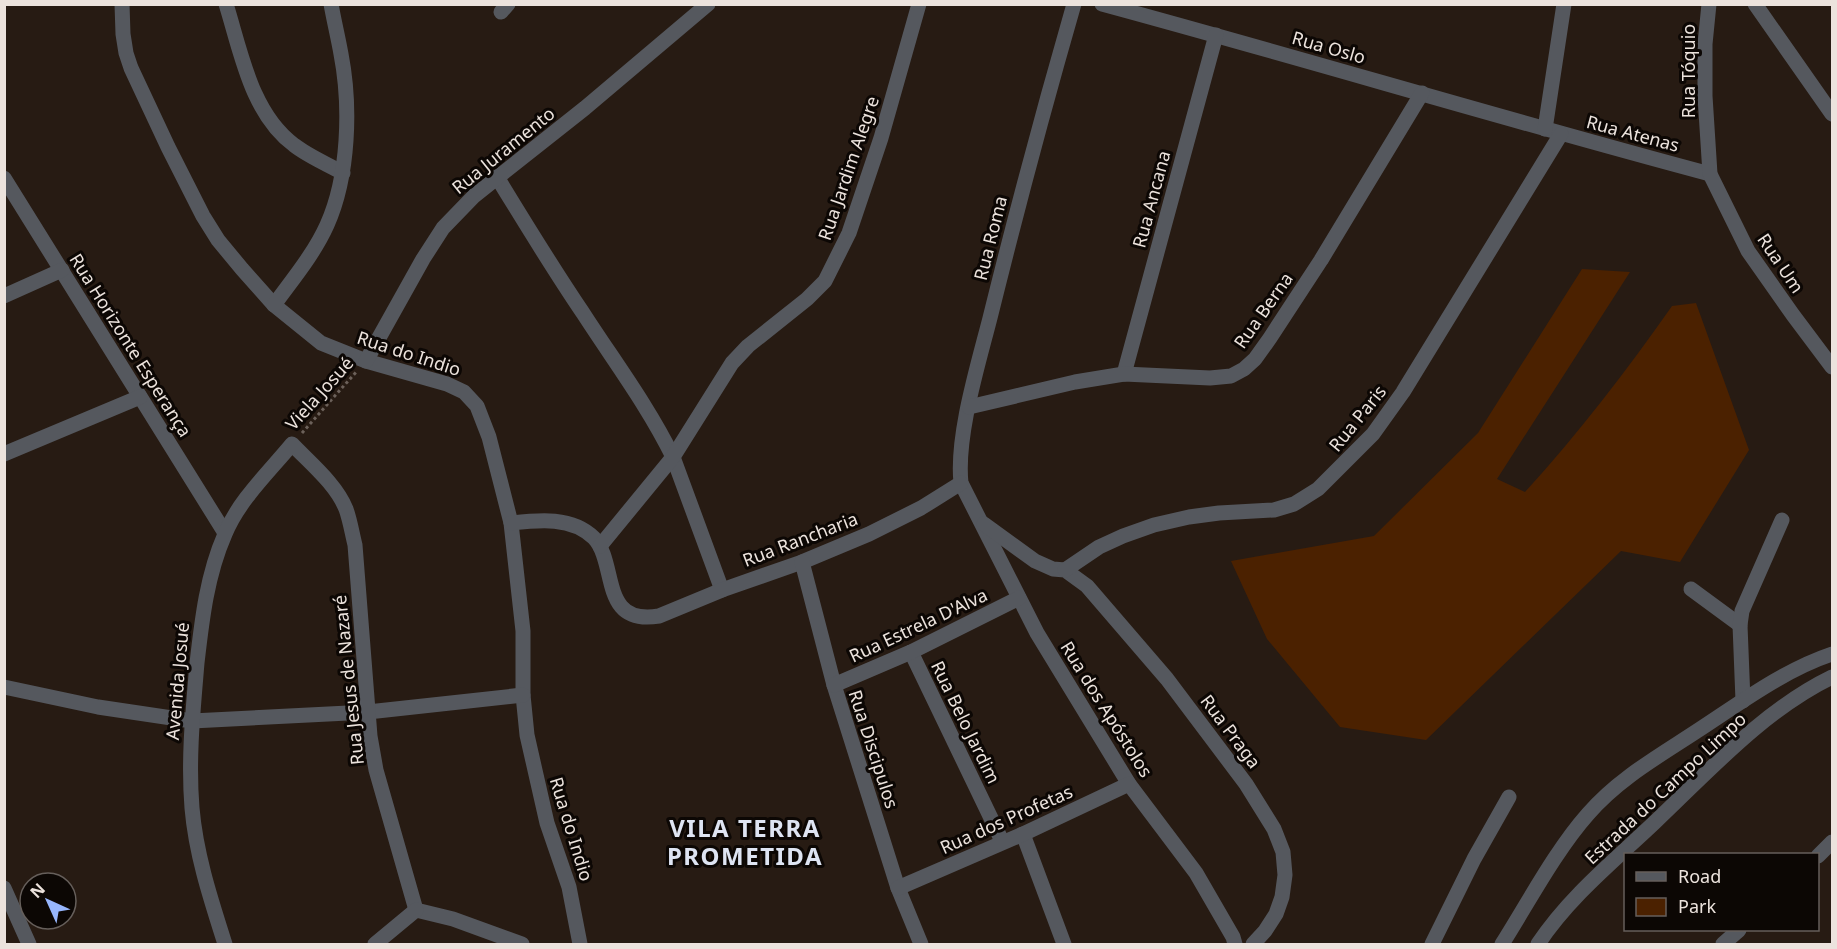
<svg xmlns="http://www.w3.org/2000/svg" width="1837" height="949" font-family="'Noto Sans',sans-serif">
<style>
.green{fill:#4b2100}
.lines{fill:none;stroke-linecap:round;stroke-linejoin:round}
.path{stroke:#6c615a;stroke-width:3;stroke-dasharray:3 3;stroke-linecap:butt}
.minor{stroke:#55585e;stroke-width:15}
.labels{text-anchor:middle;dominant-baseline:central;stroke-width:6;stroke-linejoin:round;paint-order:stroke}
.street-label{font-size:18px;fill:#ece3dd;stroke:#0c0704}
.district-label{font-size:24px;font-weight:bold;letter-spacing:1.5px;fill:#dee4f2;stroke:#0c0704}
</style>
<rect width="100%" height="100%" fill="#271b13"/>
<path class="green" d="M1582,269l48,3 -133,207 28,13c53,-58 102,-122 147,-186l24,-3 53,147 -69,112 -59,-11 -195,189 -86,-13 -73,-88 -36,-78 143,-25 104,-103z"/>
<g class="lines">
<polyline class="path" points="302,433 357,371"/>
<g class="minor">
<polyline points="122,4 123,34 126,53 131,68 168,147 203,216 218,240 242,269 274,305 321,343 366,361 447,384 464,392 477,406 489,437 511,523 523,631 523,695 527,735 547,823 569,887 580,944"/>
<path d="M226,4c15,48 25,109 68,141 14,11 33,19 49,28"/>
<path d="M1074,4c-30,104 -58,209 -84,314 -12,47 -34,118 -29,165l76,150 92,151 67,89 37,64 2,7"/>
<path d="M1102,4c203,55 405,116 608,170"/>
<polyline points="1709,4 1705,44 1705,96 1710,174 1748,251 1793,315 1832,367"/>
<polyline points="1755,4 1832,114"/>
<polyline points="501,12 508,4"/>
<polyline points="1545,129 1564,4"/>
<path d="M497,177c28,46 56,92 86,136 31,48 65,93 90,144l49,133"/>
<polyline points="4,178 225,533"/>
<polyline points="4,296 62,270"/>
<path d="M274,305c18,-25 40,-51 53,-80 22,-49 24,-119 14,-171 -3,-17 -7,-33 -10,-50"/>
<polyline points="366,361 423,259 443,228 474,196 585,108 708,4"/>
<polyline points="1124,374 1216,35"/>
<polyline points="969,407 1075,382 1124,374 1210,378 1231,376 1244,369 1255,359 1270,338 1321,260 1422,93"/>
<polyline points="4,454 140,397"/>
<path d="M511,523c27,-3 61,-7 83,15 24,26 5,88 65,78l63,-26 80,-28 67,-28 52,-26 40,-25"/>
<polyline points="984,524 1035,561 1053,569 1065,570 1087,586 1167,679 1246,784 1274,829 1283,852 1285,875 1282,897 1276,914 1265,931 1253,944"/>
<polyline points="600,546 673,457 732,363 748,346 807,299 825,281 849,233 881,138 919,4"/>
<polyline points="802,562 834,685 898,888 921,944"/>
<polyline points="1065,570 1099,547 1123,536 1154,525 1189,517 1219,513 1274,510 1294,504 1318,489 1373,434 1403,392 1561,134"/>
<polyline points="1691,589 1740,625"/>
<polyline points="911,652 1002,841"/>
<polyline points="834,685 911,652 1019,598"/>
<polyline points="4,687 98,707 192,721 368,712 523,695"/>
<polyline points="1743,701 1740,625 1742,611 1782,520"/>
<polyline points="1023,834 1064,944"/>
<polyline points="1818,856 1832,842"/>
<polyline points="4,888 29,944"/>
<polyline points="898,888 1023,834 1129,784"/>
<polyline points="416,910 453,919 522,944"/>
<path d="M225,944c-14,-44 -29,-89 -33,-136 -4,-49 1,-97 5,-145 5,-44 10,-88 28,-129 14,-34 44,-62 67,-90 18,19 44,40 54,65 4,11 6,24 9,36l15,191 6,34 40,140"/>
<polyline points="375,944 416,910"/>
<polyline points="1432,944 1474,859 1509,797"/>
<path d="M1502,944c26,-41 54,-94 86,-130 30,-35 71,-58 109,-83 43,-28 87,-61 135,-77"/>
<path d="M1538,944c31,-47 77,-84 117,-122 55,-52 109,-112 177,-145"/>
<polyline points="1723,944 1739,930"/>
</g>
</g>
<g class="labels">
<g class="street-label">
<text transform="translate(1329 47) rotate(16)">Rua Oslo</text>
<text transform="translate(1688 71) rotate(-90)">Rua Tóquio</text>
<text transform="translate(1633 133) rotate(15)">Rua Atenas</text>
<text transform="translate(503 150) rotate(-39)">Rua Juramento</text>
<text transform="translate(848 168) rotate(-71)">Rua Jardim Alegre</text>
<text transform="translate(1151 199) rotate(-75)">Rua Ancana</text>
<text transform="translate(990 238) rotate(-76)">Rua Roma</text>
<text transform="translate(1781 263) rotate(56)">Rua Um</text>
<text transform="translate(1263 310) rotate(-55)">Rua Berna</text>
<text transform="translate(131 345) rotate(58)">Rua Horizonte Esperança</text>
<text transform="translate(409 353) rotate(18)">Rua do Indio</text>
<text transform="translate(319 393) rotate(-48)">Viela Josué</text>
<text transform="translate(1357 418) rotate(-51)">Rua Paris</text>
<text transform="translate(800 539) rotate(-21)">Rua Rancharia</text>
<text transform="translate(918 625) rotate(-25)">Rua Estrela D'Alva</text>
<text transform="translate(348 680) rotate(-96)">Rua Jesus de Nazaré</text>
<text transform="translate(177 681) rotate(-85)">Avenida Josué</text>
<text transform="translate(1107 709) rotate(58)">Rua dos Apóstolos</text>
<text transform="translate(966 722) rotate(64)">Rua Belo Jardim</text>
<text transform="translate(1231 731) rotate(53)">Rua Praga</text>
<text transform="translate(874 749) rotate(72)">Rua Discipulos</text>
<text transform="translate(1665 788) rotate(-43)">Estrada do Campo Limpo</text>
<text transform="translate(1006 819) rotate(-24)">Rua dos Profetas</text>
<text transform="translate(572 829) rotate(73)">Rua do Indio</text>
</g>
<g class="district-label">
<text x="745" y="827">VILA TERRA<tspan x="745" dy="28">PROMETIDA</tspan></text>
</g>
</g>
<rect width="1837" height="949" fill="none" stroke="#ece3dd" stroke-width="12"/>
<rect x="1624" y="853" width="195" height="78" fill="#0c0704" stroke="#665f5b" stroke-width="1.5"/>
<rect x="1636" y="872" width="30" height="9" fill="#55585e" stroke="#665f5b" stroke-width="1.5"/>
<text x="1678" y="883" font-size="18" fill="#ece3dd">Road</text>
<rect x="1636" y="898" width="30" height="18" fill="#4b2100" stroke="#665f5b" stroke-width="1.5"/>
<text x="1678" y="913" font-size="18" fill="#ece3dd">Park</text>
<g transform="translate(48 901) rotate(315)"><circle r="28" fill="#0c0704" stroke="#665f5b" stroke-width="1.5"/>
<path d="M0-4.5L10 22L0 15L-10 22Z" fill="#97b6fd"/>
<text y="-9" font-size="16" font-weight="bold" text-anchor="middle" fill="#ece3dd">N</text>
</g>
</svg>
